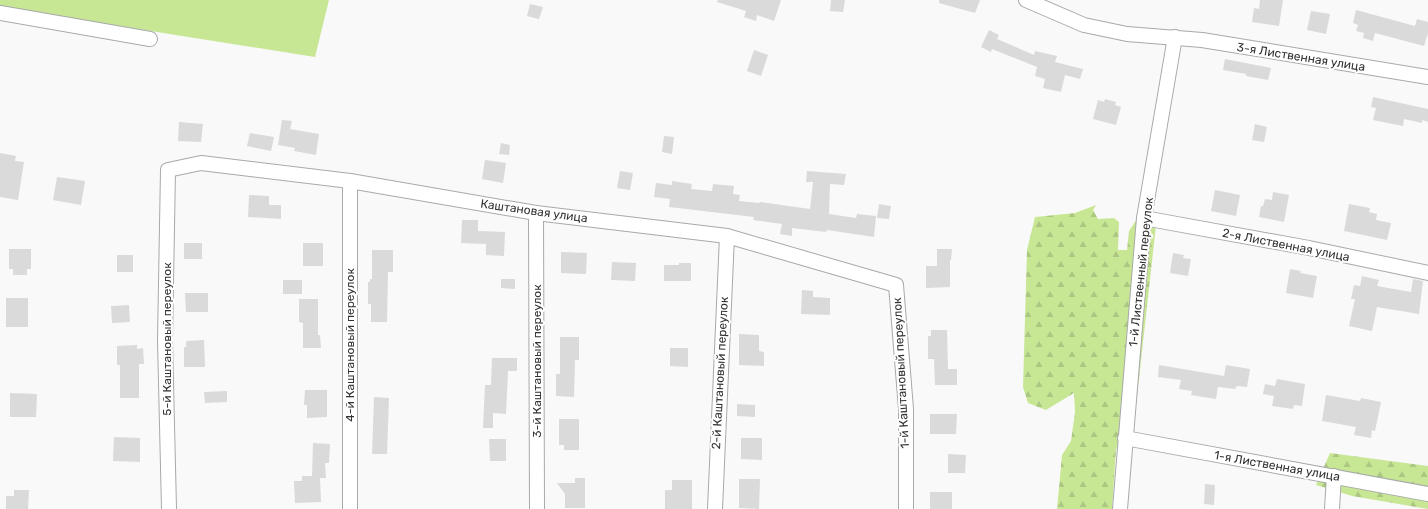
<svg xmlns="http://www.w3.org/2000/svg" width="1428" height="509" font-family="Rubik,sans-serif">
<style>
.green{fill:#c8e795}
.forest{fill:url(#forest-firs)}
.building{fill:#dadadb}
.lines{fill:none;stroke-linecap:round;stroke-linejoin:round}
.minor-casing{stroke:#a8a9aa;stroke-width:16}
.minor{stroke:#fff;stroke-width:14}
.labels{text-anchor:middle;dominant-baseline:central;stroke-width:4;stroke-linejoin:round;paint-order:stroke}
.street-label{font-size:12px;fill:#313132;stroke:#fff}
</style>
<defs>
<pattern id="forest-firs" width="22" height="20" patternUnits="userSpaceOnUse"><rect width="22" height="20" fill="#c8e795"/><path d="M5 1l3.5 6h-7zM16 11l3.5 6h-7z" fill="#acc781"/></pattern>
</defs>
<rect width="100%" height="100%" fill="#f9f9fa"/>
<polygon class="green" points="0,0 329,0 315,57 0,7"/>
<g class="forest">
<polygon points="1096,205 1093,210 1098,219 1114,218 1119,222 1118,250 1127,250 1129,231 1137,219 1156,225 1135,415 1121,432 1116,450 1112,509 1057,509 1062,455 1071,441 1075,412 1074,393 1046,410 1028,403 1023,387 1027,250 1035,217 1075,213"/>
<polygon points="1330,453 1428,466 1428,509 1352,496 1316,485"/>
</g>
<g class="building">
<polygon points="718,0 781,0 774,21 757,15 756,21 744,17 746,11 717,2"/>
<polygon points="831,0 845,0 843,12 830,11"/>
<polygon points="939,0 980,0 975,13 939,3"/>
<polygon points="1260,0 1283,0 1279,26 1252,22 1254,8 1259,9"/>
<polygon points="530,4 543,7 539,19 527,16"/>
<polygon points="1356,10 1415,26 1417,19 1428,22 1428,33 1424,46 1375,33 1373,41 1363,38 1364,33 1356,31 1358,25 1353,23"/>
<polygon points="1311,11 1330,14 1326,34 1307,30"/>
<polygon points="989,30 999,35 997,39 1034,55 1035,51 1057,56 1055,62 1083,69 1080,79 1065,75 1061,92 1043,88 1045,79 1035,76 1037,67 992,49 991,52 981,47"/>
<polygon points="754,50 768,55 761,76 747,71"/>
<polygon points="1225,59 1271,68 1268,80 1246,76 1246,74 1223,70"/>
<polygon points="1373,97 1428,109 1428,122 1422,120 1422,123 1404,119 1403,126 1373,120 1376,108 1371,107"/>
<polygon points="1105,99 1116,102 1115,105 1121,107 1116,125 1093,119 1098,100 1104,102"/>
<polygon points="282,120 292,121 290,129 319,134 316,155 294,151 295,148 278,145"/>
<polygon points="179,122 203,124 201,142 178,141"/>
<polygon points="1255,124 1267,127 1264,142 1252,140"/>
<polygon points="250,133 274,137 271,151 247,146"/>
<polygon points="664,136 674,137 672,154 662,152"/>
<polygon points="501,143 510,145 509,155 499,154"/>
<polygon points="0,153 16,156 15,161 24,162 18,200 0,197"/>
<polygon points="485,160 506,163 503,183 482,179"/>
<polygon points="620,171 633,173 630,190 617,188"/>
<polygon points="807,171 846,174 844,185 830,184 829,214 856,218 857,214 876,216 874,237 827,230 826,232 792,228 792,236 780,234 782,224 753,220 754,217 669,207 670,199 654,197 656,183 672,185 672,181 692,184 691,189 712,191 713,184 734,186 733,194 740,195 739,201 759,203 760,202 810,209 813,182 806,182"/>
<polygon points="57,177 85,181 81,205 53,200"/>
<polygon points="1215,190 1240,195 1236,216 1211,211"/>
<polygon points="1273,192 1289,195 1284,222 1259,217 1261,206 1263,206 1265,199 1272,200"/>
<polygon points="249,195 269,196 269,205 281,205 281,219 248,217"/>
<polygon points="879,204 891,206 889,219 877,218"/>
<polygon points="1349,204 1370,208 1369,212 1377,214 1376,220 1391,223 1387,240 1344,231"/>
<polygon points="462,220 478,220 478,231 505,232 504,256 486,255 486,244 461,243"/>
<rect x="184" y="243" width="18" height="16"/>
<rect x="303" y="243" width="20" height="23"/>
<polygon points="9,249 31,249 31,269 27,269 27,275 13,275 13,269 9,269"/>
<polygon points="937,249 952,249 951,260 950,260 950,287 926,288 926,266 937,266"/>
<polygon points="372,250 393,250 393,272 388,272 387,322 371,322 371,304 368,304 368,282 370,282 370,279 372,279"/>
<polygon points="561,252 587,253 586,274 561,273"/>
<polygon points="1173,253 1184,255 1183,258 1191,259 1188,276 1170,273"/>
<rect x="117" y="255" width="16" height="17"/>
<polygon points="612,262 636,263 635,281 611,280"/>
<polygon points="679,263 691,263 691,281 664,281 664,265 679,265"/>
<polygon points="1290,269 1301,271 1300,273 1317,276 1313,298 1286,293"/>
<polygon points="1362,276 1379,280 1377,286 1411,292 1413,279 1423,281 1419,314 1377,307 1372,331 1349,326 1355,299 1351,299 1354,285 1360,286"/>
<polygon points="501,279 515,279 515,289 501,288"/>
<rect x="283" y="280" width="19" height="14"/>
<polygon points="802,290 813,291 813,297 830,298 830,315 801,314"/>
<polygon points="185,293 208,293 208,312 186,312"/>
<rect x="6" y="298" width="22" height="29"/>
<polygon points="299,299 318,299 318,335 320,335 321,348 303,348 303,323 299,322"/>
<polygon points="129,305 130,322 112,323 111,306"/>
<polygon points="931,330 947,330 948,369 957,369 957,385 935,385 934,359 928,359 928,336 931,336"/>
<polygon points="739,334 759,335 759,351 764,352 764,366 739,365"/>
<polygon points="560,337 579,337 579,360 575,360 574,397 556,396 556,374 560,374"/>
<polygon points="204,340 205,367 184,367 184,347 186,347 186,341"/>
<polygon points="137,345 137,349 143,348 144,364 139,364 139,398 120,398 120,365 117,365 117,346"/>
<polygon points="670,348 688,348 688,367 670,366"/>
<polygon points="492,358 517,358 517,371 508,371 506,414 493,413 493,428 483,428 485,385 491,385"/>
<polygon points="1159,365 1224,376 1226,365 1250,369 1247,387 1237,386 1235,389 1218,387 1216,399 1191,395 1192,391 1179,389 1181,380 1158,377"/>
<polygon points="1277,379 1305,384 1302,406 1294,405 1293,409 1272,406 1274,396 1263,394 1265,384 1275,386"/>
<polygon points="305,390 327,390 327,417 307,418 307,405 304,405"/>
<polygon points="227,391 227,402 205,403 204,392"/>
<polygon points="10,393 37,394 36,417 10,417"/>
<polygon points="1326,395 1360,401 1361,398 1381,402 1375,431 1372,430 1371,438 1354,435 1356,427 1322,421"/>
<polygon points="374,397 389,398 387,454 372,454"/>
<polygon points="737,404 755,405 755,417 737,416"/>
<polygon points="930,414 957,414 956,434 930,434"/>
<polygon points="559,419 579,419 579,450 564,450 564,445 559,445"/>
<polygon points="114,437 140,438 140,462 113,461"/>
<polygon points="741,438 762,438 762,460 741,459"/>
<polygon points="489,439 506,439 506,461 490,461"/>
<polygon points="313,443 330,444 329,463 325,463 326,478 320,478 321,502 295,503 294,481 302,481 302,476 312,476"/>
<polygon points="948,454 966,455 965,473 948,473"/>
<polygon points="575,478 585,478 585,508 565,508 565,494 557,483 575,483"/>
<polygon points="739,479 760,479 759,509 739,508"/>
<polygon points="672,480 692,480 692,509 665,509 665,490 672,490"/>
<polygon points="1205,484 1215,485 1214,505 1204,504"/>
<polygon points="14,490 29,490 28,509 6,509 6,496 14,496"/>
<rect x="930" y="492" width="22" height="17"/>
</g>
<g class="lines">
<g class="minor-casing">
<g id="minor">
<polyline points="1026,0 1084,25 1127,34 1202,40 1428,77"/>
<polyline points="0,13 150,39"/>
<polyline points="536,213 537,509"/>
<polyline points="1144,218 1309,248 1428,273"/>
<polyline points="1125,438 1428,494"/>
<polyline points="169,509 165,340 168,170 201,163 350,181 536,213 727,236 896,285 906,409 906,509"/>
<polyline points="350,509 350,181"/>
<polyline points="715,509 727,236"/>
<polyline points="1120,509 1144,218 1175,37"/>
<polyline points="1332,509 1334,476"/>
</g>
</g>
<use href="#minor" class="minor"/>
</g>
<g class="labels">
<g class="street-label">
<text transform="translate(1301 57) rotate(9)">3-я Лиственная улица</text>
<text transform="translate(534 211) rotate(8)">Каштановая улица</text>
<text transform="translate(1286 245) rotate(11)">2-я Лиственная улица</text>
<text transform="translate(1141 272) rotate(-84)">1-й Лиственный переулок</text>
<text transform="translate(167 339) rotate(-90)">5-й Каштановый переулок</text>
<text transform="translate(350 345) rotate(-90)">4-й Каштановый переулок</text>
<text transform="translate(537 361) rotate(-90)">3-й Каштановый переулок</text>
<text transform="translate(720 373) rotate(-87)">2-й Каштановый переулок</text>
<text transform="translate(901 373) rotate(-93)">1-й Каштановый переулок</text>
<text transform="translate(1277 466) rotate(10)">1-я Лиственная улица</text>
</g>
</g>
</svg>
